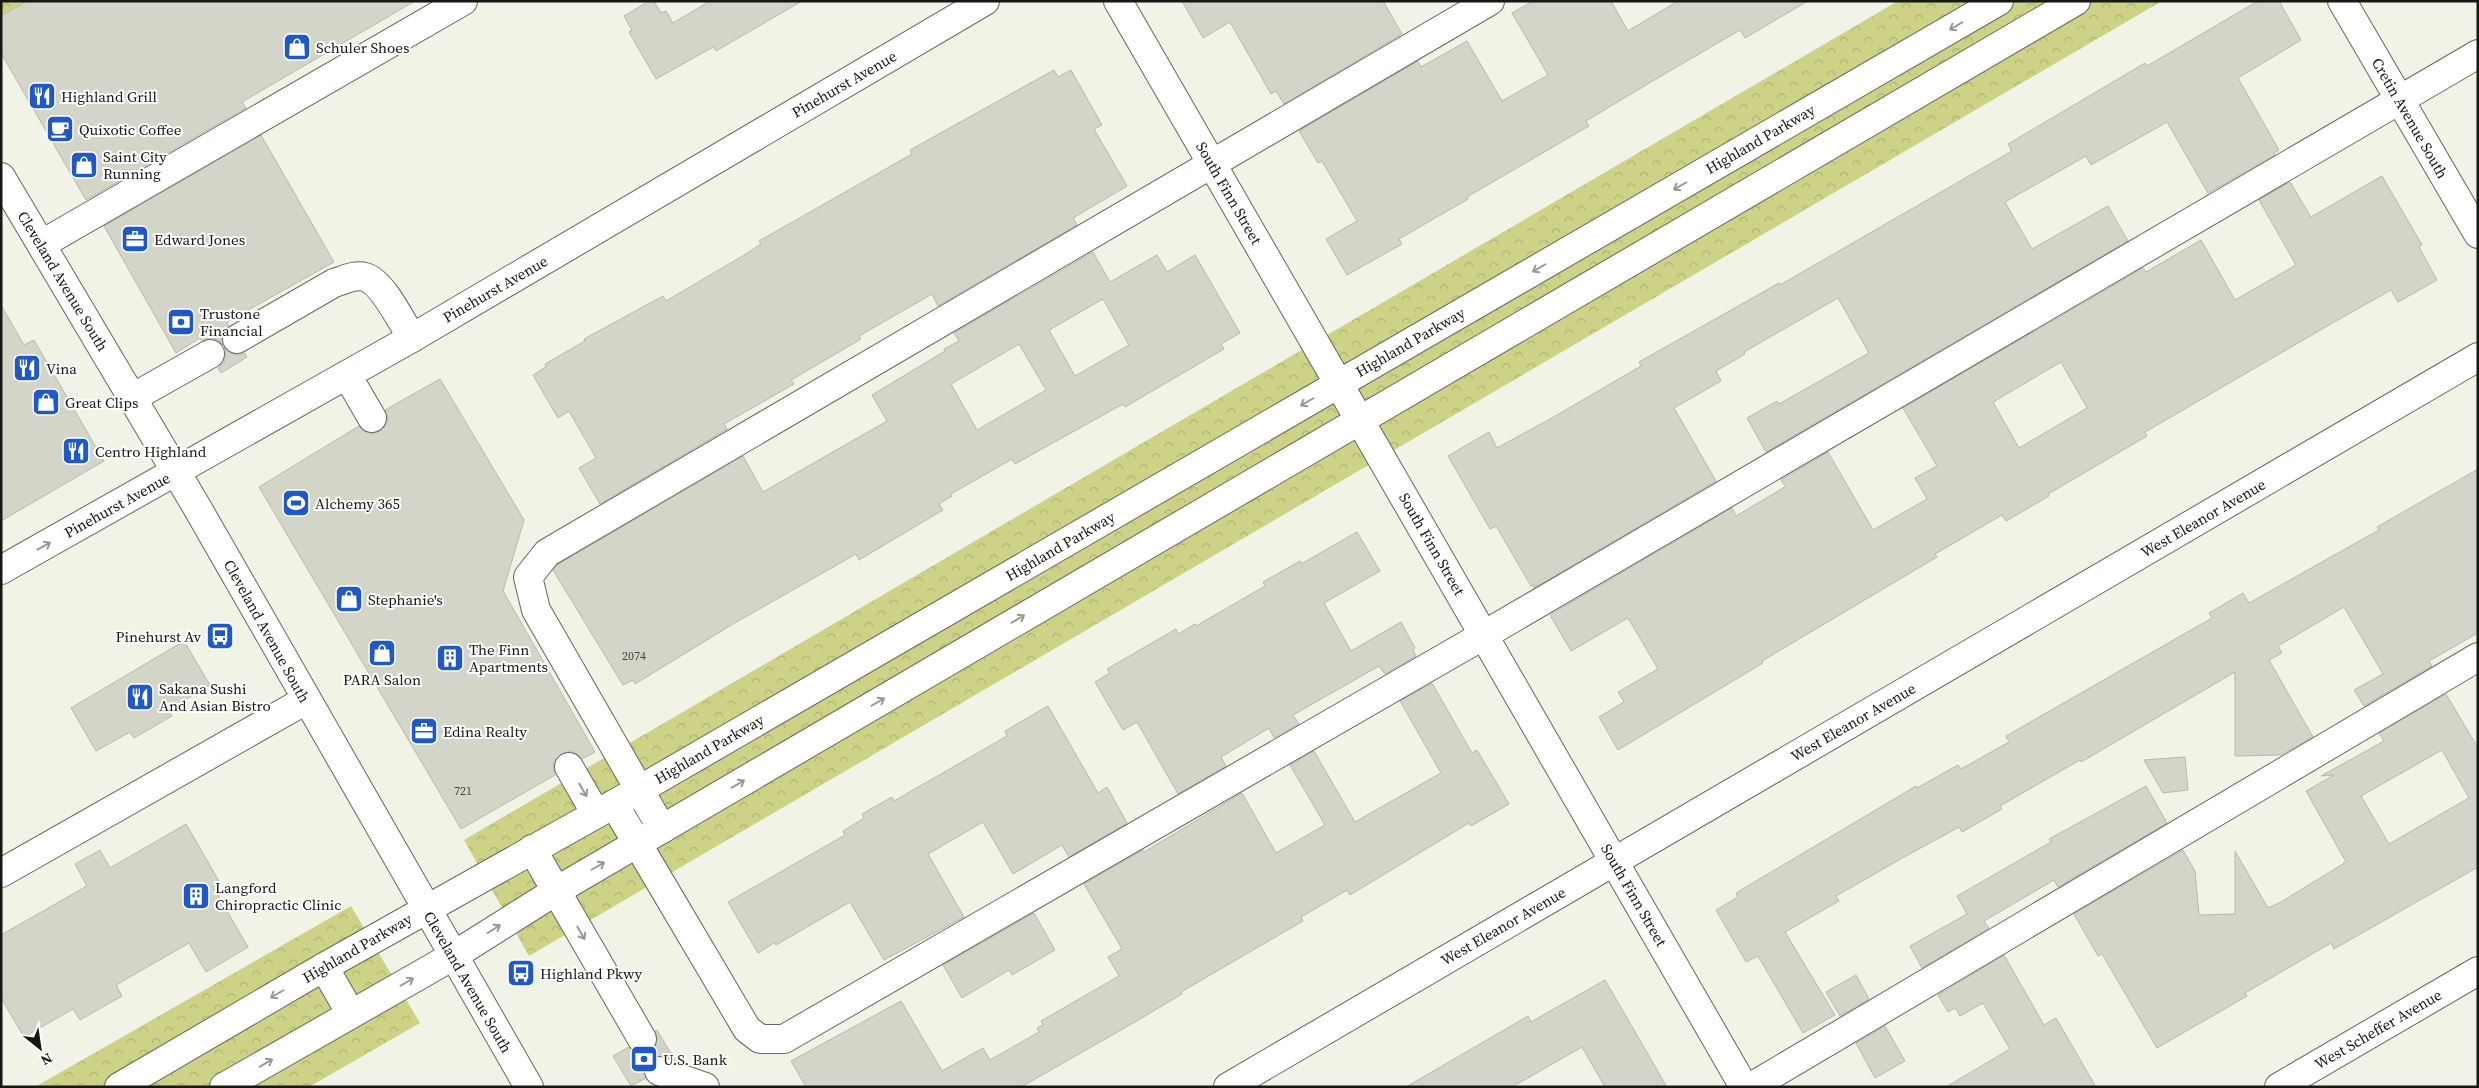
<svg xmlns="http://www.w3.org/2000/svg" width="2479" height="1088" font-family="'Source Serif 4',serif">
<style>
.park{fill:url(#park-crowns)}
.building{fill:#d4d5c9;stroke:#b8b9ad;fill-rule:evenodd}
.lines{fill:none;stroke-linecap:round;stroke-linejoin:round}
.minor-tunnel{stroke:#d0d2c6;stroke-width:28;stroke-dasharray:28 14;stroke-linecap:butt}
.minor-casing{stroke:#67685d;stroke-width:30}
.major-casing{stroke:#67685d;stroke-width:30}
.minor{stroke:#fff;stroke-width:28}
.major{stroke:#fff;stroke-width:28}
.oneway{stroke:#979795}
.labels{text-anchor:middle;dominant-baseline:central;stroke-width:4;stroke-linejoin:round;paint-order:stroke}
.number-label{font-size:12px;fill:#464740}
.poi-label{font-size:15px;fill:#171813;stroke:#fff;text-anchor:start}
.street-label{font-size:15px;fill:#171813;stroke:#fff}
</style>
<defs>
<pattern id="park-crowns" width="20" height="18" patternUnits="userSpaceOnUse" patternTransform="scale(1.25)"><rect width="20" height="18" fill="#cdd286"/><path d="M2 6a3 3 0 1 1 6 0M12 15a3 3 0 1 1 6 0" fill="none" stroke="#afb473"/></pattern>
</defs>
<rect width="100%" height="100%" fill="#f1f3e6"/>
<g class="park">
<polygon points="1,1 30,1 1,18"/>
<polygon points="1898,1 2162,1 529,956 464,840"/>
<polygon points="351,906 420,1023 309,1087 35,1087"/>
</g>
<g class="building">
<polygon points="27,1 415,1 242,102 246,108 86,200 1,53 1,16"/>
<polygon points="649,1 654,1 661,13 666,11 673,23 710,1 802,1 716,51 713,47 656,79 629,32 632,30 624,16"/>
<polygon points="1182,1 1383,1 1402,34 1284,104 1276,91 1271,94 1230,22 1203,38"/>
<polygon points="1533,1 1611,1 1628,31 1678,1 1808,1 1745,38 1740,30 1651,82 1586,121 1589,126 1467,197 1468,199 1399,239 1402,244 1347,275 1326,239 1357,221 1322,161 1318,163 1299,131 1418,61 1421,67 1467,41 1502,101 1548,75 1512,13"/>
<polygon points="2258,1 2279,1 2301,40 2238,78 2279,150 2274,153 2275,155 2208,193 2167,122 2091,165 2086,156 2005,202 2032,249 2108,206 2128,241 1766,452 1747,418 1777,401 1779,404 1869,353 1838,298 1744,352 1745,354 1716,371 1721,381 1674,408 1716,481 1534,588 1533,585 1531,586 1496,526 1490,529 1448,456 1489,432 1497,448 1557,415 1641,366 1639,362 1779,283 1780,285 2012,151 2008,144 2145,63 2147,66"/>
<polygon points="1054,70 1058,77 1071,70 1102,125 1094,129 1127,186 1073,218 1077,225 938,306 932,294 859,336 861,339 791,380 794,384 724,424 727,429 600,504 579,468 596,458 569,411 558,418 533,375 546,367 545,364 585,341 584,339 663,296 666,301 746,254 761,244 759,241 912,154 910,150"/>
<polygon points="261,135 334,262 227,322 229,326 224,331 221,339 223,346 218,340 210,338 202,341 200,338 176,353 104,226"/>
<path d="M2382,176l40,69 -3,2 18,33 -39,22 -7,-12 -55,31 -191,111 2,4 -99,58 1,2 -43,25 -4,-6 -67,39 2,3 -175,104 1,2 -145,87 -19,-33 25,-15 -6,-10 40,-23 -30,-51 -57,33 -21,-36 182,-107 4,8 47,-28 2,-2 -4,-6 47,-28 45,78 54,-31 -12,-21 22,-12 -34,-58 240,-140 3,4 55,-32 34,60 61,-35 -37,-65 31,-18 21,35zM2061,362l26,46 -68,40 -26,-46z"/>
<path d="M1093,252l17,30 47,-27 10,17 28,-17 45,78 -19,11 3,5 -99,58 -2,-3 -108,60 -3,-5 -61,35 1,2 -13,8 4,6 -84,50 -3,-6 -123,70 -98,60 -2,-4 -10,5 -70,-115 4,-5 186,-109 20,36 124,-71 -15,-26 73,-44 -1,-2 15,-8 -5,-8zM1103,299l26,46 -54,31 -26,-46zM1019,344l27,46 -69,40 -26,-46z"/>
<polygon points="1,305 24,345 34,340 104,461 1,521"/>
<polygon points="224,347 230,353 237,355 245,353 247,357 221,373 218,368 224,362 226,355"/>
<polygon points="440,379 524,520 503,591 595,752 582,759 577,754 570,751 561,754 555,760 553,766 555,775 461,829 259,487 359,426 364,431 372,434 380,431 385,426 388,418 385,410"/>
<polygon points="2478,469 2478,633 2429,661 2432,666 2364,706 2354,690 2383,674 2344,607 2278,646 2282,653 2269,660 2313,737 2281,755 2235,756 2235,672 2081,762 2080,760 2000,806 2002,809 1962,832 1959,827 1906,856 1836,896 1839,901 1785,932 1835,1015 1803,1033 1758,956 1746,962 1716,910 1738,897 1736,893 1916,786 1917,788 1958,765 1961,769 2009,742 2006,736 2212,618 2209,613 2243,593 2249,603 2379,530 2377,527"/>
<polygon points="1357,532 1380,571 1324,603 1351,651 1401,622 1415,648 1413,650 1416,656 1385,674 1379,666 1293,715 1299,724 1274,738 1269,728 1221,757 1226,766 1178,794 1137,722 1123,730 1095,682 1110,673 1107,669 1176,629 1178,634 1195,624 1196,626 1265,586 1263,582 1300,561 1301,564"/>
<polygon points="184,641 210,685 168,710 172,716 134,738 130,732 96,751 71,708"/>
<polygon points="1432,683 1472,753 1477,750 1509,804 1471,826 1469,823 1350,895 1347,890 1301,917 1303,921 1181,992 1182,994 1135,1022 1021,1087 806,1087 791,1061 901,1001 942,1071 983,1048 990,1060 1039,1032 1037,1028 1043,1025 1041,1021 1119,976 1108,957 1122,949 1084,884 1143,850 1144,852 1242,793 1276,853 1325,825 1290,765 1314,751 1355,822 1441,773 1400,701"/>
<path d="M2446,694l32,54v119l-144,82 -3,-6 -86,50 2,3 -90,52 -55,-94 -4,2 -24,-42 109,-64 12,21 4,44 36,-1v-63l33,57 13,-6 65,-40 -40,-71 28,-16 -13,1 63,-35 -5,-8zM2442,750l27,48 -80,46 -28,-48z"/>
<polygon points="1048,706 1098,793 1107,787 1127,823 1069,857 1062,845 1013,874 983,822 928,854 964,917 884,960 850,902 776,945 774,943 758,953 728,902 845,835 843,831 864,818 862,814 892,797 894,801 1007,736 1005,731"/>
<polygon points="2185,757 2188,790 2163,793 2144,760"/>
<polygon points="2146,786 2167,823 2058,887 2054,880 1984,921 1989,928 1922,968 1910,946 1967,914 1957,896 2051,842 2049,839"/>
<polygon points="186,824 220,883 213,887 248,947 206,972 189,943 116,985 122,996 80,1020 73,1009 24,1037 1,998 1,935 87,886 75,864 100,850 110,868"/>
<polygon points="1034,913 1055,950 1012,975 1009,970 962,998 943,965"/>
<polygon points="2004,955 2044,1025 2056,1018 2096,1087 1946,1087 2010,1049 1983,1003 1960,1016 1955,1008 1948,1012 1938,995"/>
<polygon points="1856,975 1869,999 1840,1016 1826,992"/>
<polygon points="1605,980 1667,1087 1605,1087 1582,1047 1512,1087 1406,1087 1528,1016 1531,1022"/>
<polygon points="1885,1026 1905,1061 1875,1078 1856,1043"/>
<polygon points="657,1030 675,1060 657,1056 649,1059 644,1066 646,1078 631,1086 613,1056 629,1047 634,1052 642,1055 650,1052 656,1046 658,1038 655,1031"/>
</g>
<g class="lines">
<polyline class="minor-tunnel" points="642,1039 659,1071"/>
<g class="minor-casing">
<g id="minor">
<polyline points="1118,1 1744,1087"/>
<polyline points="1,177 198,509 529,1087"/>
<polyline points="42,244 463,1"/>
<path d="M237,339l97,-56c10,-3 21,-9 31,-6 18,5 37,46 47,61"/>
<polyline points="347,375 372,418"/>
<polyline points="132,398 210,354"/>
<polyline points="1,570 412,338 985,1"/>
<polyline points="569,767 596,814"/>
<polyline points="614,804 747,1029 760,1039 784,1039 1484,635 2478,54"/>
<polyline points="662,829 536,610 528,577 547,553 1490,1"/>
<polyline points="532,849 642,1039"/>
<polyline points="1,873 306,700"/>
<polyline points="324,967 351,1014"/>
<polyline points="659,1071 705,1087"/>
<polyline points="119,1087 324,967 639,790 1999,1"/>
<polyline points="224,1087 453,956 556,891 2076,1"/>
<polyline points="1228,1087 2478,357"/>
<polyline points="1751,1087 2478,657"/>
<polyline points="2279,1087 2478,971"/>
</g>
</g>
<g class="major-casing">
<polyline id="major" points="2342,1 2478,234"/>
</g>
<use href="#minor" class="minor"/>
<use href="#major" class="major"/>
</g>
<defs><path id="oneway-shaft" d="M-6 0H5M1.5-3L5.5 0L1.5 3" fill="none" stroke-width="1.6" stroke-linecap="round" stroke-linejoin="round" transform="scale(1.25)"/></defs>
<g class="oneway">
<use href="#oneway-shaft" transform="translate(1956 26) rotate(150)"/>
<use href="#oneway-shaft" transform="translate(1680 186) rotate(150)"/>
<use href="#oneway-shaft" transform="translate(1539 268) rotate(150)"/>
<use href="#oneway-shaft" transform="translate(1307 402) rotate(150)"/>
<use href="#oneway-shaft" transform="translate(44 546) rotate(-29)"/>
<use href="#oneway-shaft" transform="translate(1018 619) rotate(-30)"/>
<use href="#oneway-shaft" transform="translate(878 702) rotate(-30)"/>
<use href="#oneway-shaft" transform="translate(738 784) rotate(-30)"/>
<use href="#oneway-shaft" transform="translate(583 790) rotate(60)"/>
<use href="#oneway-shaft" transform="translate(598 866) rotate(-30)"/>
<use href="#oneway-shaft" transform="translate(494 929) rotate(-32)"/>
<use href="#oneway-shaft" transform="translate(581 933) rotate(60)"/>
<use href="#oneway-shaft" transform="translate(407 982) rotate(-30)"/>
<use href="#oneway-shaft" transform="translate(277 994) rotate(150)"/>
<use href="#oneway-shaft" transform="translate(266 1063) rotate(-30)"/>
</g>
<defs>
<g id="shop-square" transform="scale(1.4375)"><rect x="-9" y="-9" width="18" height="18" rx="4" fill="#2058c5" stroke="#fff"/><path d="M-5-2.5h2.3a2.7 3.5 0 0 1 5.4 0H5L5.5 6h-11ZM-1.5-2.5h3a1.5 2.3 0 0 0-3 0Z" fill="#fff"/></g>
<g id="restaurant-square" transform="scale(1.4375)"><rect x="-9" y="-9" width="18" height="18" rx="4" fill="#2058c5" stroke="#fff"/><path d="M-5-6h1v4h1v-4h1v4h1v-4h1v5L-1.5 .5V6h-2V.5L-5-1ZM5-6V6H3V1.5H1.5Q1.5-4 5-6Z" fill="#fff"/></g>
<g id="cafe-square" transform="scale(1.4375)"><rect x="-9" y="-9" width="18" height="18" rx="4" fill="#2058c5" stroke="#fff"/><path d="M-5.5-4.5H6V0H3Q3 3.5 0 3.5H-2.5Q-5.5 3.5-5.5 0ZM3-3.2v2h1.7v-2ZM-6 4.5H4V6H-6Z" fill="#fff"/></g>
<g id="office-square" transform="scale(1.4375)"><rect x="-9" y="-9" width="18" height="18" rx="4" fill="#2058c5" stroke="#fff"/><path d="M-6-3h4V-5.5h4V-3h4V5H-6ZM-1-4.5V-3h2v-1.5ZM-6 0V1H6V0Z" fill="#fff"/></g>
<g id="bank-square" transform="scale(1.4375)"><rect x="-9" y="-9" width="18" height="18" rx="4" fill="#2058c5" stroke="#fff"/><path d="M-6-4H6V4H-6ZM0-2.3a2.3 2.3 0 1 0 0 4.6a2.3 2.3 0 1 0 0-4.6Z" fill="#fff"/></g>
<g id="stadium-square" transform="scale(1.4375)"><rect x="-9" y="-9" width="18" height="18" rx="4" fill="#2058c5" stroke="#fff"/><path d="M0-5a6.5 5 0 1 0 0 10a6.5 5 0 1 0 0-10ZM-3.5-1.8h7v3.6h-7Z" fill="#fff"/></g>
<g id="bus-square" transform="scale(1.4375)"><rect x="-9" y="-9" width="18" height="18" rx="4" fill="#2058c5" stroke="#fff"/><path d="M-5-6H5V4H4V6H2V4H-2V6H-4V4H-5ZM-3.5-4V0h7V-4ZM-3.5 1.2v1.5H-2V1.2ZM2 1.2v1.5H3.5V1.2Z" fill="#fff"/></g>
<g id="building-square" transform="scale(1.4375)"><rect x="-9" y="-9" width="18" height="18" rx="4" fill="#2058c5" stroke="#fff"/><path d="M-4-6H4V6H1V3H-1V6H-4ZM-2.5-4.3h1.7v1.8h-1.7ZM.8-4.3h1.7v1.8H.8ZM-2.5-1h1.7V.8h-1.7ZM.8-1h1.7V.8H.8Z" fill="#fff"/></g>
</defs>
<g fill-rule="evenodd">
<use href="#shop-square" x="297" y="47"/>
<use href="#restaurant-square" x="42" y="96"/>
<use href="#cafe-square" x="60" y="129"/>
<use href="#shop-square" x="84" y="165"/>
<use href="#office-square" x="135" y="239"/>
<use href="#bank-square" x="181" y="322"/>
<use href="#restaurant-square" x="27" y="368"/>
<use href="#shop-square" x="46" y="402"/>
<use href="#restaurant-square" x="76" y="451"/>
<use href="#stadium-square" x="296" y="503"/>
<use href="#shop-square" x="349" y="599"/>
<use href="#bus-square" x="220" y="636"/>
<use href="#shop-square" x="382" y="653"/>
<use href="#building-square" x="450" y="658"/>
<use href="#restaurant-square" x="140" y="697"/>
<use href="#office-square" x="424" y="731"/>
<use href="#building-square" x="196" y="896"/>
<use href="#bus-square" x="521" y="973"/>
<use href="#bank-square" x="644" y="1059"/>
</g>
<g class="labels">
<g class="number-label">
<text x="634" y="656">2074</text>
<text x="463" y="791">721</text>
</g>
<g class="poi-label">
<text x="316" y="47">Schuler Shoes</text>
<text x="61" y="96">Highland Grill</text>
<text x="79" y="129">Quixotic Coffee</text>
<text x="103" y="156">Saint City<tspan x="103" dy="17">Running</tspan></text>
<text x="154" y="239">Edward Jones</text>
<text x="200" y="313">Trustone<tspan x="200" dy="17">Financial</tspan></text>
<text x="46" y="368">Vina</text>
<text x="65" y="402">Great Clips</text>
<text x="95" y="451">Centro Highland</text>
<text x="315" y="503">Alchemy 365</text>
<text x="368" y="599">Stephanie's</text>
<text x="201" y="636" text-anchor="end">Pinehurst Av</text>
<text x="469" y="649">The Finn<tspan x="469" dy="17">Apartments</tspan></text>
<text x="382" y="679" text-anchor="middle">PARA Salon</text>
<text x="159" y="688">Sakana Sushi<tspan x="159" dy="17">And Asian Bistro</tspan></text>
<text x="443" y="731">Edina Realty</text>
<text x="215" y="887">Langford<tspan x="215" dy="17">Chiropractic Clinic</tspan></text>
<text x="540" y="973">Highland Pkwy</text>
<text x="663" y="1059">U.S. Bank</text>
</g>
<g class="street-label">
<text transform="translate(844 84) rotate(-30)">Pinehurst Avenue</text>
<text transform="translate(2410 118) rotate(60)">Cretin Avenue South</text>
<text transform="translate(1760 139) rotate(-30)">Highland Parkway</text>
<text transform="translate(1229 193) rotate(60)">South Finn Street</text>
<text transform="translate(63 281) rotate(59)">Cleveland Avenue South</text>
<text transform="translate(495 289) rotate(-30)">Pinehurst Avenue</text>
<text transform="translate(1410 342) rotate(-30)">Highland Parkway</text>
<text transform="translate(117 505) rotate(-29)">Pinehurst Avenue</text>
<text transform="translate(2203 518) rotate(-30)">West Eleanor Avenue</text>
<text transform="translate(1432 544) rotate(60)">South Finn Street</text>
<text transform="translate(1060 546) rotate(-30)">Highland Parkway</text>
<text transform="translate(267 631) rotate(61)">Cleveland Avenue South</text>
<text transform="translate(1853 722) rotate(-30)">West Eleanor Avenue</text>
<text transform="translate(709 749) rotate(-30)">Highland Parkway</text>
<text transform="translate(1634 895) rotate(60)">South Finn Street</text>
<text transform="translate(1503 926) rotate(-30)">West Eleanor Avenue</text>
<text transform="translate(357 948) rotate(-30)">Highland Parkway</text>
<text transform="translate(468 982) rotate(60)">Cleveland Avenue South</text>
<text transform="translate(2378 1029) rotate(-30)">West Scheffer Avenue</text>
</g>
</g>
<rect width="2479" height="1088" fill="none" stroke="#171813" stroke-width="5"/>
<g transform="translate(40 1048) rotate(150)" stroke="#ffffff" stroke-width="4" paint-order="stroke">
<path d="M0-4L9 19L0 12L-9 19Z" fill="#171813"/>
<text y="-8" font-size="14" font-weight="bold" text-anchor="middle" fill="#171813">N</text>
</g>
</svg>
